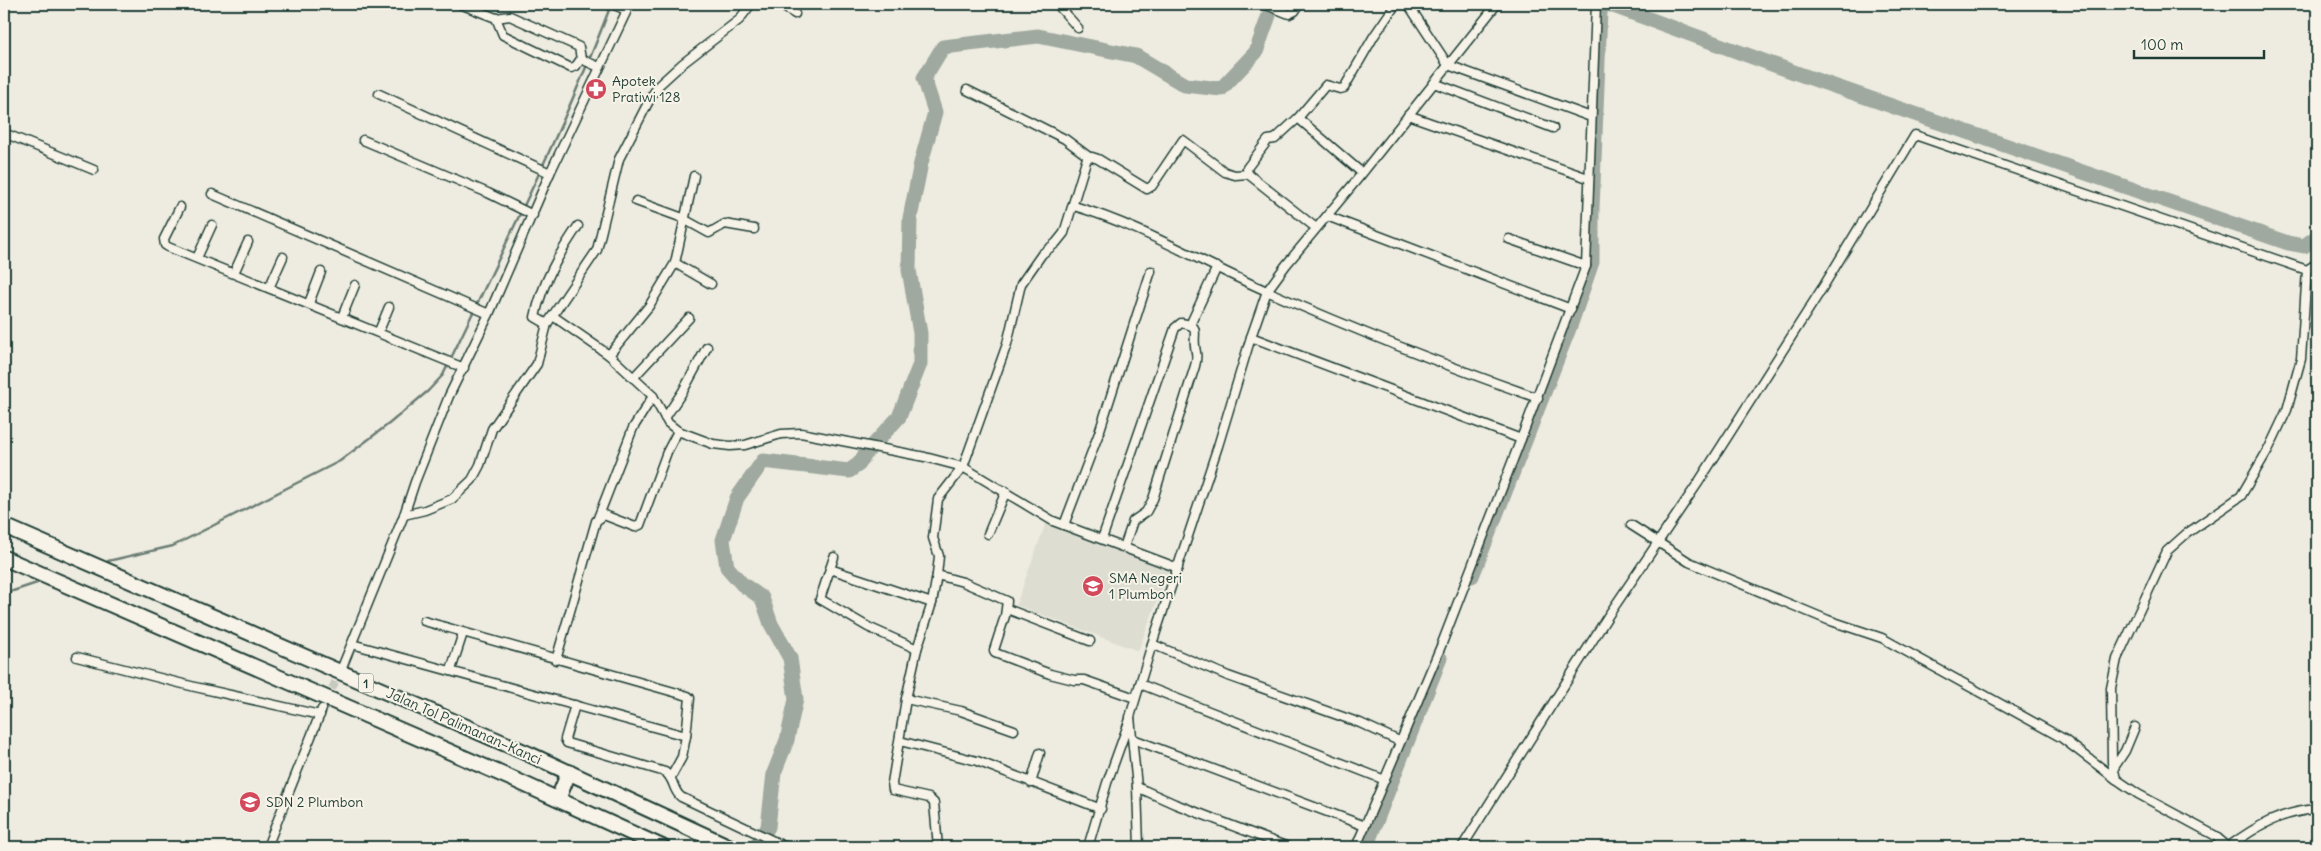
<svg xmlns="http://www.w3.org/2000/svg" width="2321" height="851" font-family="Delius,sans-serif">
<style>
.built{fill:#ddddd2}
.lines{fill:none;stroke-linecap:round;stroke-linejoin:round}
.stream{stroke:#6c7e74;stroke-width:2.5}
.river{stroke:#9fa99f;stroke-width:15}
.street-tunnel{stroke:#c5c9be;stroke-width:8;stroke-dasharray:8 4;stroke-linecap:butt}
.street-casing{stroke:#1f3d34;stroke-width:11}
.highway-casing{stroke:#1f3d34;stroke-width:18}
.street{stroke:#f7f3e8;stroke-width:8}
.highway{stroke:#f7f3e8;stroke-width:14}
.labels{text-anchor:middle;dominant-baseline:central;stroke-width:4;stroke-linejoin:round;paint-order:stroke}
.shield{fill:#f7f3e8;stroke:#60746a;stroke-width:1}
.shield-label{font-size:12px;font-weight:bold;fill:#1f3d34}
.poi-label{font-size:14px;fill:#1f3d34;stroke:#f7f3e8;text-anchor:start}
.street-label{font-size:14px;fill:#1f3d34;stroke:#f7f3e8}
</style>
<rect width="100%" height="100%" fill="#eeece1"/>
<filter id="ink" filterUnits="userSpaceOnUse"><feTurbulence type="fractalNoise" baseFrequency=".02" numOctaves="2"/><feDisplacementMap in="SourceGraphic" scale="10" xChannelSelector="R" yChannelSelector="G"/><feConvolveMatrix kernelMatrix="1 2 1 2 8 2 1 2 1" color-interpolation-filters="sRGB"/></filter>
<g filter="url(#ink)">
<polygon class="built" points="1047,520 1170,567 1138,651 1016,605"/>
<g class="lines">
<g class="stream">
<path d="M108,561l65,-15 167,-85 50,-38 38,-32 15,-16c57,-120 118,-240 166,-365"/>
<polyline points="4,594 40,582"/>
</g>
<g class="river">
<polyline points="1608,4 1802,75 2288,243 2304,246 2317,237"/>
<polyline points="1472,576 1570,326 1592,262 1592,209 1600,12 1603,4"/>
<polyline points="756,847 768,827 774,773 787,740 796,699 790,658 771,624 762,598 742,584 727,567 723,540 737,498 763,461 849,471 859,464 866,453 899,417 920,364 920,333 909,270 910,218 921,163 935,112 924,78 943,47 1038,36 1136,56 1185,85 1221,89 1256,52 1273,4"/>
<polyline points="1366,847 1440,658"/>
</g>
<polyline class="street-tunnel" points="327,700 341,669"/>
<g class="street-casing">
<g id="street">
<polyline points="460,4 496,18 503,35 571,68 576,66 581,59"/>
<polyline points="612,4 626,10"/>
<polyline points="779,4 795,14"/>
<polyline points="1057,4 1078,28"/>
<polyline points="1264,4 1289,14 1295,11 1299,4"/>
<polyline points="1408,4 1448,65 1591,117"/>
<polyline points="496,18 510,16 579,47 581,59 599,67"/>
<polyline points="1434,83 1553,128"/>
<polyline points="967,90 1065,139 1089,157"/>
<polyline points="379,94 550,173"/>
<polyline points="1408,115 1588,178"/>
<polyline points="1298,118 1362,173"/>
<polyline points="4,133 94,170"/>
<polyline points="363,140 488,193 533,215"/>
<polyline points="1248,174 1247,168 1268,140 1275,139 1298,118 1326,85 1340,89 1344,88 1374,36 1396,4"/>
<polyline points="212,194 489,314"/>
<polyline points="636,201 680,217 709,233 725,224 754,229"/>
<path d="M1074,206c68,20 130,58 195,86 88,39 178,74 269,106"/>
<polyline points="180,207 164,239 165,245 168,247 464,368"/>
<polyline points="1327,216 1571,309"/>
<polyline points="1509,239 1586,266"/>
<polyline points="197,258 212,225"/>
<polyline points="675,263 711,284"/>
<polyline points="234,273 248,242"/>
<polyline points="269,288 283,257"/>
<polyline points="309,303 321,272"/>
<polyline points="553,316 609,355 653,396 668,423 678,431 713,444 730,446 745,445 781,434 801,433 925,457 963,467 1007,344 1021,284 1042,254 1056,243 1064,233 1087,158 1092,157 1098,159 1147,189 1152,186 1183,140 1225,172 1235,175 1248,174 1316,228"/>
<polyline points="342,317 355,285"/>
<path d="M547,324l-12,-7c7,-34 24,-63 43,-91"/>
<polyline points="1190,325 1217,267"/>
<polyline points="379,331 389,307"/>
<polyline points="1251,337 1521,439 1586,266 1596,4"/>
<polyline points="609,355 649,306 675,263 694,176"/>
<polyline points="633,378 689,318"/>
<polyline points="665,418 683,391 707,347"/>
<polyline points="404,515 425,510 452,499 472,480 480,465 492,429 537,364 547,324 597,250 619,159 651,97 659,85 682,64 739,20 751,4"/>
<polyline points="598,518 633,428 653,396"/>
<polyline points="1064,525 1099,433 1151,271"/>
<polyline points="1631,525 1689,562 1828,620 1882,638 2062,738 2116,779"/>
<polyline points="988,534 1006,491"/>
<path d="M1102,539l73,-211 6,-5c20,3 12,8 14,23 1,9 3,9 0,20l-42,133 -7,13 -13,9 -9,26"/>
<polyline points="834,557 820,599 868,627 917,649"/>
<polyline points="830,569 932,603"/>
<polyline points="937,575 963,582 1007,601 1005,616 994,650 995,653 1050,674 1074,680 1084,680 1135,698"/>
<polyline points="1007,609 1090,641"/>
<polyline points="424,621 688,696 690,698 686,736"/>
<polyline points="352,644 686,736 682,757 671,777"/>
<polyline points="1152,644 1228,676 1360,723 1399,741"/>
<polyline points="77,657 195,687 320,715"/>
<polyline points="556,660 596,521 604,515 635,527 640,525 667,452 678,431"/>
<polyline points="343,665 404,515 415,482 449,396 489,314 550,173 630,4"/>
<polyline points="451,670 463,633"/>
<polyline points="1140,684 1385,780"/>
<polyline points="906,699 961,711 1014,730"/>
<path d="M575,705l-10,34 2,4 98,29c10,7 7,18 16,25l105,50"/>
<polyline points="1133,739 1365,826"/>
<polyline points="900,741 977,761 1101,809"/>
<polyline points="2113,769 2125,751 2135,727"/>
<polyline points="1031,783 1040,753"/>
<polyline points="1137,787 1175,804 1288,847"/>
<polyline points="267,847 322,709"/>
<polyline points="938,847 934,803 929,798 893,790 892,783 906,699 917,649 932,603 937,575 939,556 933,538 938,499 963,467 1053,521 1178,568"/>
<polyline points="1088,847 1107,783 1130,719"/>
<polyline points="1139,847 1137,787 1130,717 1152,644 1218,446 1251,337 1267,291 1286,265 1360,176 1497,4"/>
<polyline points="1356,847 1441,646 1521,439"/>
<polyline points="1462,847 1608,616 1698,483 1823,287 1915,135 2307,270 2317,263"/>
<polyline points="2228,847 2214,835 2138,794 2116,779 2112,762 2111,688 2117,659 2167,551 2186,534 2241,496 2269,448 2287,410 2301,359 2307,270"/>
<path d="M2228,847c29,-21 52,-35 89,-38"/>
</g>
</g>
<g class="highway-casing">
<g id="highway">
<polyline points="4,526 531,755 730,847"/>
<polyline points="4,558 515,780 662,847"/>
<polyline points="558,799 569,772"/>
</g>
</g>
<use href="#street" class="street"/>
<use href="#highway" class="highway"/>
</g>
</g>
<defs>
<g id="pharmacy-disc" transform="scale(1.125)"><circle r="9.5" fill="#d1495b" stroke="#f7f3e8"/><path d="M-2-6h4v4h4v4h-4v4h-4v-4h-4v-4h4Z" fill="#fff"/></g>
<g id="school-disc" transform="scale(1.125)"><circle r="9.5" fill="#d1495b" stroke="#f7f3e8"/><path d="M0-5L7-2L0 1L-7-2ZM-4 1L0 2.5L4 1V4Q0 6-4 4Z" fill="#fff"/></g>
</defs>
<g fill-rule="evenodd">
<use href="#pharmacy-disc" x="596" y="89"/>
<use href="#school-disc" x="1093" y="586"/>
<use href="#school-disc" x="250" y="802"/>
</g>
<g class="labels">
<rect class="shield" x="358.5" y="673.5" width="15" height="19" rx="4"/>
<g class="shield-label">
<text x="366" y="683">1</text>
</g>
<g class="poi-label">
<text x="612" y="81">Apotek<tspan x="612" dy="16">Pratiwi 128</tspan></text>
<text x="1109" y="578">SMA Negeri<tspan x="1109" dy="16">1 Plumbon</tspan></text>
<text x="266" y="802">SDN 2 Plumbon</text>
</g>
<g class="street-label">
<text transform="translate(464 726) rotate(24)">Jalan Tol Palimanan–Kanci</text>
</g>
</g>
<rect width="2321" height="851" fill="none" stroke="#f7f3e8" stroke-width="20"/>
<rect x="10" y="10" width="2301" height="831" fill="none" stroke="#1f3d34" stroke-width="2" filter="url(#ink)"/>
<path d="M2134 50v8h130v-8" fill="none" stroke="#1f3d34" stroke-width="2.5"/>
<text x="2141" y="50" font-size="15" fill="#1f3d34" stroke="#f7f3e8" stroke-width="4" paint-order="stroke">100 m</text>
</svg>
